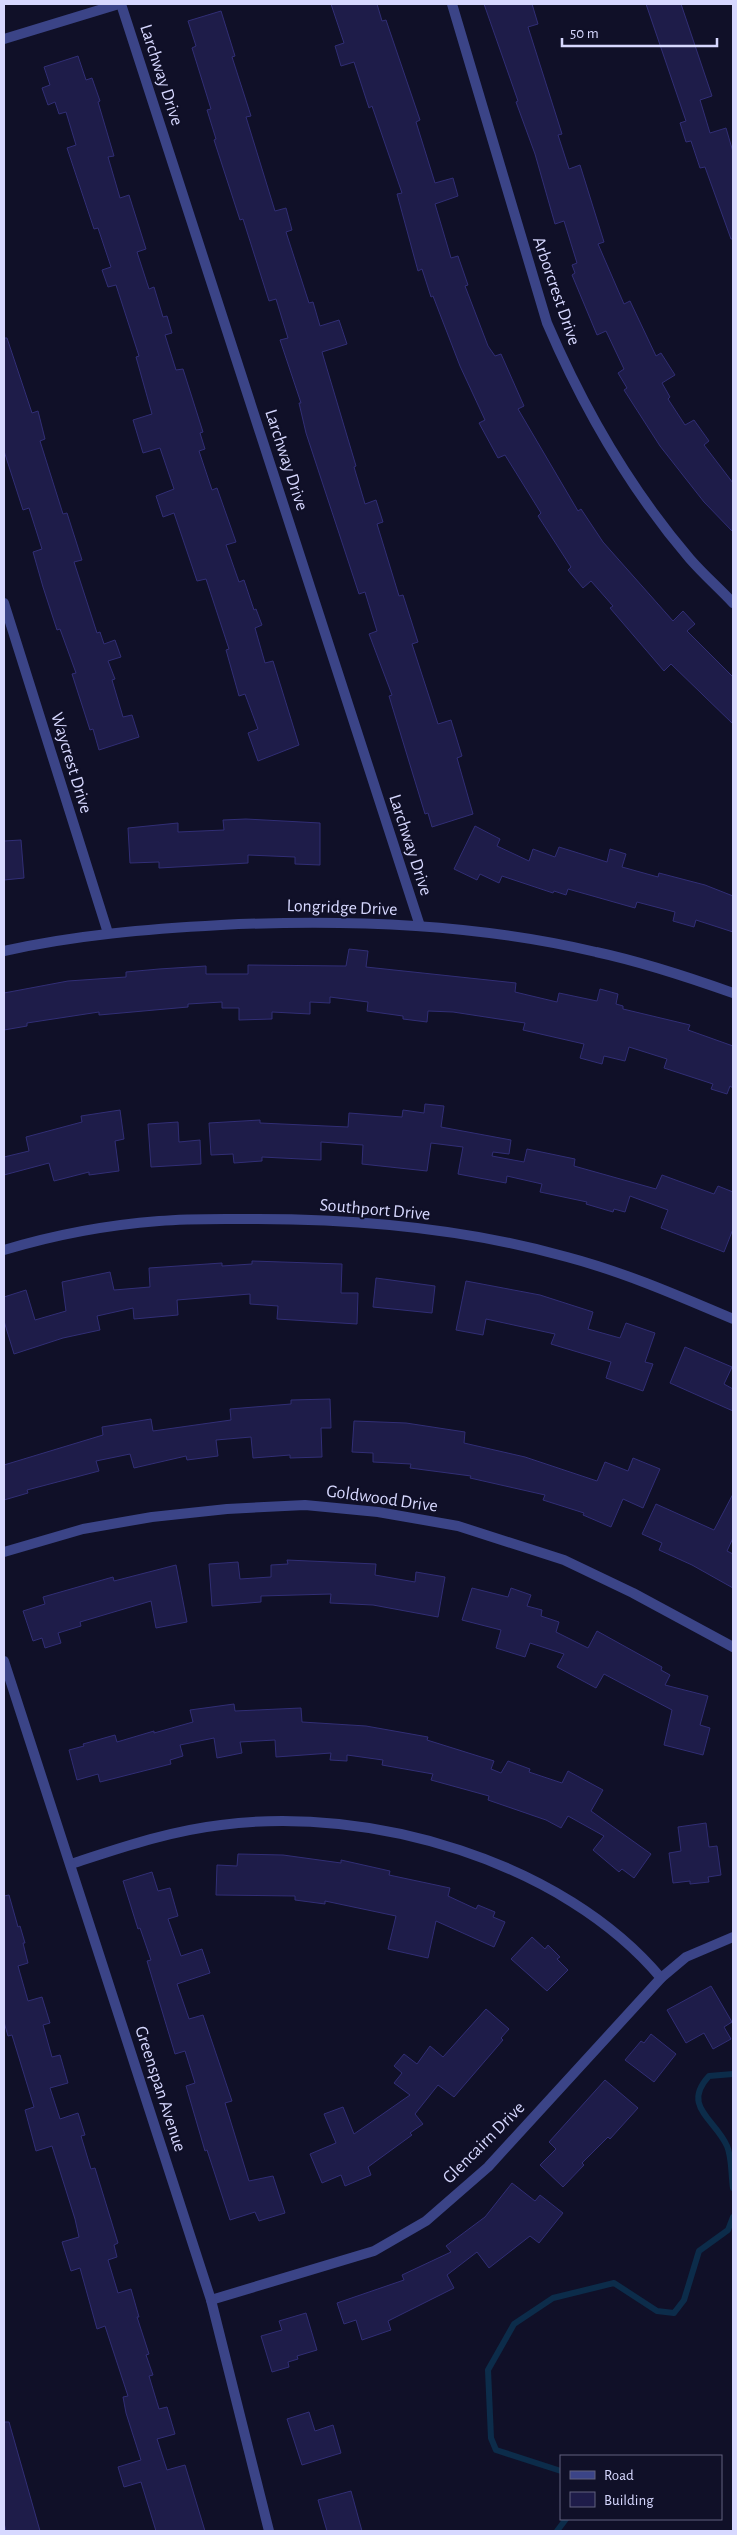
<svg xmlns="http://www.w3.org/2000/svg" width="737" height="2535" font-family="'Alegreya Sans',sans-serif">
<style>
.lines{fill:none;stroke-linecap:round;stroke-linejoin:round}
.stream{stroke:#0c2c4a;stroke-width:6}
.building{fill:#1e1c49;stroke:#312e75}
.minor{stroke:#3b4487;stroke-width:10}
.tertiary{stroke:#3b4487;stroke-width:10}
.labels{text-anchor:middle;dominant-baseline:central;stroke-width:4;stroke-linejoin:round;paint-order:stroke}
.street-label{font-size:18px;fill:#d7d8ff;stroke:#101028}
</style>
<rect width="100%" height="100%" fill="#101028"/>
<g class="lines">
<g class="stream">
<path d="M733,2074l-24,2c-28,30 6,43 18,70 5,11 4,30 6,42"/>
<polyline points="561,2471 496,2450 491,2438 488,2370 514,2324 553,2298 614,2283 657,2311 674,2313 684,2300 699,2251 728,2230 733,2217"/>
<polyline points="557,2531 566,2519"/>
</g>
</g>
<g class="building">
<polygon points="331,4 377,4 382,21 386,20 420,120 416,122 435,183 453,178 458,196 435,204 451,258 458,256 468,285 465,286 488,346 495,356 501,354 524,406 518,409 578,511 581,509 603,542 673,621 683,611 695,624 687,631 733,677 733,724 671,664 664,671 610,608 613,606 591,581 583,588 568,570 571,567 538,516 541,513 505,455 498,458 479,423 485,420 460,366 433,296 431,297 422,269 418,271 397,194 402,193 372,106 369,108 354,62 341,66 335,46 344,43"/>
<polygon points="484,4 532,4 538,24 528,27 562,134 558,135 569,169 580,165 604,242 598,244 624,304 630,301 656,356 661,353 675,375 662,383 670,397 668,399 685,425 694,420 709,441 704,445 733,483 733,532 704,502 660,446 624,390 627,388 618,373 624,369 606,331 597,335 572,275 575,273 572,265 577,263 564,221 555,224 535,154 516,102 518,101"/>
<polygon points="646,4 681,4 712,96 700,100 710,133 726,128 733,152 733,239 731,239 705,167 700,168 691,141 686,142 680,123 686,121"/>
<polygon points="221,11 235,56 232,57 251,116 246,117 275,211 286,208 292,230 286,232 309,303 313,302 320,326 339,320 347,344 322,352 356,466 354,467 365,504 376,500 383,522 377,524 399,596 403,595 418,642 412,644 438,724 451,720 462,756 457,758 473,814 432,827 428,813 425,814 389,696 392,695 369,634 377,631 365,592 359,594 306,433 299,403 301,403 280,340 288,338 276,299 269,301 243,219 240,220 214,140 216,139 207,110 211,109 192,48 196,46 188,21"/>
<polygon points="78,56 86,80 92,78 100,101 98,102 114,156 108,157 120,198 129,195 146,249 137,252 149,289 154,287 163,317 167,316 172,333 165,335 176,370 183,369 203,432 200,433 205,449 199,451 212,490 217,488 236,542 226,545 239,582 244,580 254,610 256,609 262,625 255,628 265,663 273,661 299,745 258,761 248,733 258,729 245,694 239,696 226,650 229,649 206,579 197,581 174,513 163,517 156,496 174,489 160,448 143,453 133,420 152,414 136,357 139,356 116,285 108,287 102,270 111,267 98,228 94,229 67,148 76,145 66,112 59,114 55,102 48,105 42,88 50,85 44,67"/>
<polygon points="4,338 7,338 32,413 38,411 45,439 40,441 63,514 67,513 82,560 74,562 97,633 100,632 104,644 115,640 121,657 108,661 115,679 112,680 123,717 132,715 139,737 99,750 93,729 90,730 72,674 76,673 60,629 57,630 43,587 33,552 42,549 29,508 23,510 4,451"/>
<polygon points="246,819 320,823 320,865 295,864 295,857 248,855 248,863 159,868 159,862 130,863 128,828 178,823 178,832 224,830 223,820"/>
<polygon points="475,826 500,839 497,846 529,861 533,849 555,857 559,847 607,862 610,849 626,854 622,867 658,877 659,873 705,885 733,896 733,932 696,920 694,927 673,921 675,912 637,902 635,908 568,889 566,895 554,891 553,893 502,876 499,883 480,874 477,880 454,869"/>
<polygon points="21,840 24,878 4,880 4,841"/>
<polygon points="349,949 368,951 366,967 516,983 515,992 557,1002 559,993 597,1001 600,989 618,994 616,1004 623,1006 623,1009 690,1025 688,1030 733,1046 733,1088 730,1086 727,1094 711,1089 713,1084 664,1068 667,1059 629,1047 625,1061 604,1056 602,1064 580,1058 584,1044 523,1030 525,1023 453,1012 428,1011 427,1022 403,1019 403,1016 367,1011 368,1002 330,997 330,1003 310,1002 310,1014 272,1012 272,1019 239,1020 239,1008 222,1008 222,1002 188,1004 188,1007 99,1015 99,1012 27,1023 27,1026 4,1030 4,993 68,981 126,977 126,972 159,969 206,966 206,974 248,974 248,965 346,966"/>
<polygon points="425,1104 444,1106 441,1127 511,1140 509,1154 493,1152 492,1156 524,1162 527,1149 575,1159 574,1166 656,1189 662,1175 714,1194 718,1186 733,1192 733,1229 724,1252 661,1228 668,1210 630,1196 625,1212 614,1209 613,1212 586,1204 587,1202 540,1192 542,1184 507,1176 506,1183 458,1174 463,1147 431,1143 427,1171 362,1164 363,1145 321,1142 321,1160 262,1157 262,1161 234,1163 233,1154 211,1155 209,1123 260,1120 260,1123 348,1127 349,1113 402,1117 403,1110 424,1113"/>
<polygon points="120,1110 124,1139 115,1141 119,1171 89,1175 89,1172 54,1181 49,1163 4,1175 4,1157 29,1151 26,1137 82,1122 81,1116"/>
<polygon points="178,1122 179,1142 200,1140 201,1164 151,1167 148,1124"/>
<polygon points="252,1261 342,1264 341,1293 358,1293 357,1324 277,1319 278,1306 250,1304 250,1294 177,1300 178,1315 134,1319 133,1308 97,1316 100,1330 63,1338 14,1354 4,1321 4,1297 26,1290 35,1320 66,1311 62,1282 110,1272 114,1290 150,1287 149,1268 222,1263 222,1266 252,1264"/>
<polygon points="376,1278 435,1286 432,1313 373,1307"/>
<polygon points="466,1281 540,1295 593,1312 588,1329 620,1338 626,1323 655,1333 645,1362 653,1364 643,1391 606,1378 611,1362 551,1344 555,1334 486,1319 483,1335 456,1330"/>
<polygon points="685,1347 732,1367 724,1384 733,1389 733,1411 670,1383"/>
<polygon points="330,1399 331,1428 321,1428 322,1457 290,1458 290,1455 253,1458 251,1437 216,1440 218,1456 187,1460 186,1456 134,1468 130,1454 96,1461 99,1471 27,1490 28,1493 4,1500 4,1465 103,1435 102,1427 151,1419 153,1431 231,1420 230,1409 291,1404 291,1400"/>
<polygon points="354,1421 406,1423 465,1432 464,1443 525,1457 597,1481 605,1462 628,1471 633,1458 660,1469 643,1508 623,1499 611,1527 583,1515 584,1513 543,1500 545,1495 470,1478 471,1476 410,1468 411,1464 373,1462 373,1453 352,1452"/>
<polygon points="733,1494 733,1538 727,1551 733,1554 733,1588 692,1565 659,1550 662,1543 642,1534 656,1504 714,1530"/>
<polygon points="287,1560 376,1564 375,1575 415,1582 416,1572 445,1577 438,1617 373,1605 330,1603 331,1594 261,1596 261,1602 212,1606 209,1564 238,1562 240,1579 271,1577 271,1565 288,1564"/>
<polygon points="176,1565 187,1622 156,1628 151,1601 80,1622 81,1626 58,1633 61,1643 45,1648 42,1638 33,1641 23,1611 45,1604 43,1597 113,1577 114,1581"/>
<polygon points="472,1588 508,1597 511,1588 531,1595 527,1606 542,1610 541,1616 559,1622 556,1632 588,1648 597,1631 662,1667 661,1670 670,1675 665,1685 708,1696 700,1725 710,1728 703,1755 664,1745 672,1710 604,1674 596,1688 557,1667 564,1654 530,1643 525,1657 496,1648 501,1630 462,1620"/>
<polygon points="234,1704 235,1711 301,1708 302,1722 366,1726 428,1737 427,1740 494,1761 491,1769 501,1773 508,1761 530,1769 529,1772 562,1783 568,1771 603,1790 591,1811 651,1854 634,1878 622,1869 619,1872 593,1850 604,1836 568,1816 561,1828 546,1820 488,1800 489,1796 431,1780 433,1774 382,1765 383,1760 347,1755 347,1761 330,1760 331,1753 276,1757 275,1740 240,1742 242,1753 217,1758 214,1738 180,1745 183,1756 170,1760 171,1764 100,1782 98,1774 77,1780 69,1750 84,1746 83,1744 115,1735 117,1742 154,1731 154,1733 193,1722 190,1710"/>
<polygon points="706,1823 709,1847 717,1846 721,1875 708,1877 709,1882 690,1884 690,1881 673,1883 669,1853 681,1851 678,1827"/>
<polygon points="238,1854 283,1855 341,1863 341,1860 390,1871 389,1875 450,1888 448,1896 476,1909 478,1905 495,1912 493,1917 505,1922 494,1947 436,1921 428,1958 388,1949 396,1916 325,1901 325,1904 295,1900 295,1896 216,1895 217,1865 237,1866"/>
<polygon points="152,1872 158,1891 170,1888 178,1916 168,1919 181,1956 202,1949 210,1973 177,1984 189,2019 203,2015 232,2101 225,2103 249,2181 273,2176 285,2213 259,2221 255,2212 230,2220 207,2150 205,2151 186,2086 195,2083 185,2051 175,2054 147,1961 151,1960 140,1928 138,1929 123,1881"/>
<polygon points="9,1895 18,1927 20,1926 25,1943 23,1943 28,1963 18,1966 28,2001 42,1997 50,2023 43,2025 52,2057 60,2055 68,2083 50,2088 60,2119 78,2113 85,2135 81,2136 91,2169 95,2168 118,2243 114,2245 117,2257 108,2260 118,2293 131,2289 139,2317 137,2317 149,2354 146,2355 153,2375 149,2376 159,2409 167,2407 175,2434 157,2439 167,2470 185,2465 205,2531 156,2531 141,2482 124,2487 118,2467 141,2460 126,2413 123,2397 128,2396 105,2326 97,2329 80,2268 71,2271 62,2242 79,2237 75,2219 52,2146 36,2151 25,2110 34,2107 12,2035 8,2036 4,2022 4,1896"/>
<polygon points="532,1937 545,1949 548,1945 560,1957 557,1959 568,1970 547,1991 511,1959"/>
<polygon points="711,1986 732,2022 724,2027 731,2039 713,2049 704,2033 686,2043 667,2010"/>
<polygon points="486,2009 509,2029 501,2038 503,2040 454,2097 438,2085 415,2114 423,2124 410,2133 412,2135 368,2167 371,2175 345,2186 341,2175 322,2183 310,2154 336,2143 324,2114 343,2107 354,2134 410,2095 394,2083 402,2073 394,2066 404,2054 417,2064 430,2046 443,2057"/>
<polygon points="651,2034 676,2054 654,2082 625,2060 641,2041 644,2043"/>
<polygon points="605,2080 638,2108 610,2139 608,2137 582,2163 584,2165 563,2187 540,2165 556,2149 549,2142"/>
<polygon points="512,2183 535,2201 540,2195 563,2213 539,2243 530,2236 489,2268 477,2252 447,2275 454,2288 388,2321 391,2330 362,2340 356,2320 344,2324 337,2303 404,2280 402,2275 451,2252 446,2246 485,2217"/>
<polygon points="306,2313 317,2350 297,2356 298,2359 288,2362 289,2367 272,2372 261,2336 282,2330 279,2321"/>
<polygon points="309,2412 315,2431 333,2425 341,2453 302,2465 287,2419"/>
<polygon points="4,2422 9,2422 40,2531 6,2531 4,2523"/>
<polygon points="351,2491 362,2531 327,2531 318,2500"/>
</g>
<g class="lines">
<g class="minor">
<polyline points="121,4 420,926"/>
<path d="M452,4l95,319c36,84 83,166 143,236 14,16 29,29 43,44"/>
<polyline points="4,39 119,4"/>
<polyline points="4,603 108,933"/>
<path d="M4,951c72,-16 143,-22 217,-26 124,-6 253,-2 375,27 47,10 92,25 137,41"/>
<path d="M4,1250c50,-15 103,-25 155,-29 33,-3 66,-2 98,-2 104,0 210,10 310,38 57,15 112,39 166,62"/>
<polyline points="4,1552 83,1529 152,1517 227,1509 305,1505 378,1512 458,1526 564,1560 633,1593 733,1647"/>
<path d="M71,1864c49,-16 98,-33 150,-39 149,-20 342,36 440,153"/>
<polyline points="211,2300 374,2251 426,2221 488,2167 661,1978 686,1957 733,1937"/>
</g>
<polyline class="tertiary" points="4,1661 211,2300 269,2531"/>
</g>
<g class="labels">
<g class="street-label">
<text transform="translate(161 75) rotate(72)">Larchway Drive</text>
<text transform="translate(556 291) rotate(71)">Arborcrest Drive</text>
<text transform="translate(286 460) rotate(72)">Larchway Drive</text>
<text transform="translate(71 763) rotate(73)">Waycrest Drive</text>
<text transform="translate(410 845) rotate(72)">Larchway Drive</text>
<text transform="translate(342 908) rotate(2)">Longridge Drive</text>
<text transform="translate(375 1210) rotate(5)">Southport Drive</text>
<text transform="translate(382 1499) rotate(8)">Goldwood Drive</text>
<text transform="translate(160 2089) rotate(72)">Greenspan Avenue</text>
<text transform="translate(484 2143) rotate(-45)">Glencairn Drive</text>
</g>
</g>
<rect width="737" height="2535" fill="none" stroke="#d7d8ff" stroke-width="10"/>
<rect x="560" y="2455" width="162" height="65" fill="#101028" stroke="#60607e"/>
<rect x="570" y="2471" width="25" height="8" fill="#3b4487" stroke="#60607e"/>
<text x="604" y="2480" font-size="15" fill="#d7d8ff">Road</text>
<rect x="570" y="2492" width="25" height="15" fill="#1e1c49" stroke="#60607e"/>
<text x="604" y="2505" font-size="15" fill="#d7d8ff">Building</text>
<path d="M562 38v8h155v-8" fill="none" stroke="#d7d8ff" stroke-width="2.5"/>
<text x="570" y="38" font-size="15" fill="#d7d8ff" stroke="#101028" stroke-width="4" paint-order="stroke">50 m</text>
</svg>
